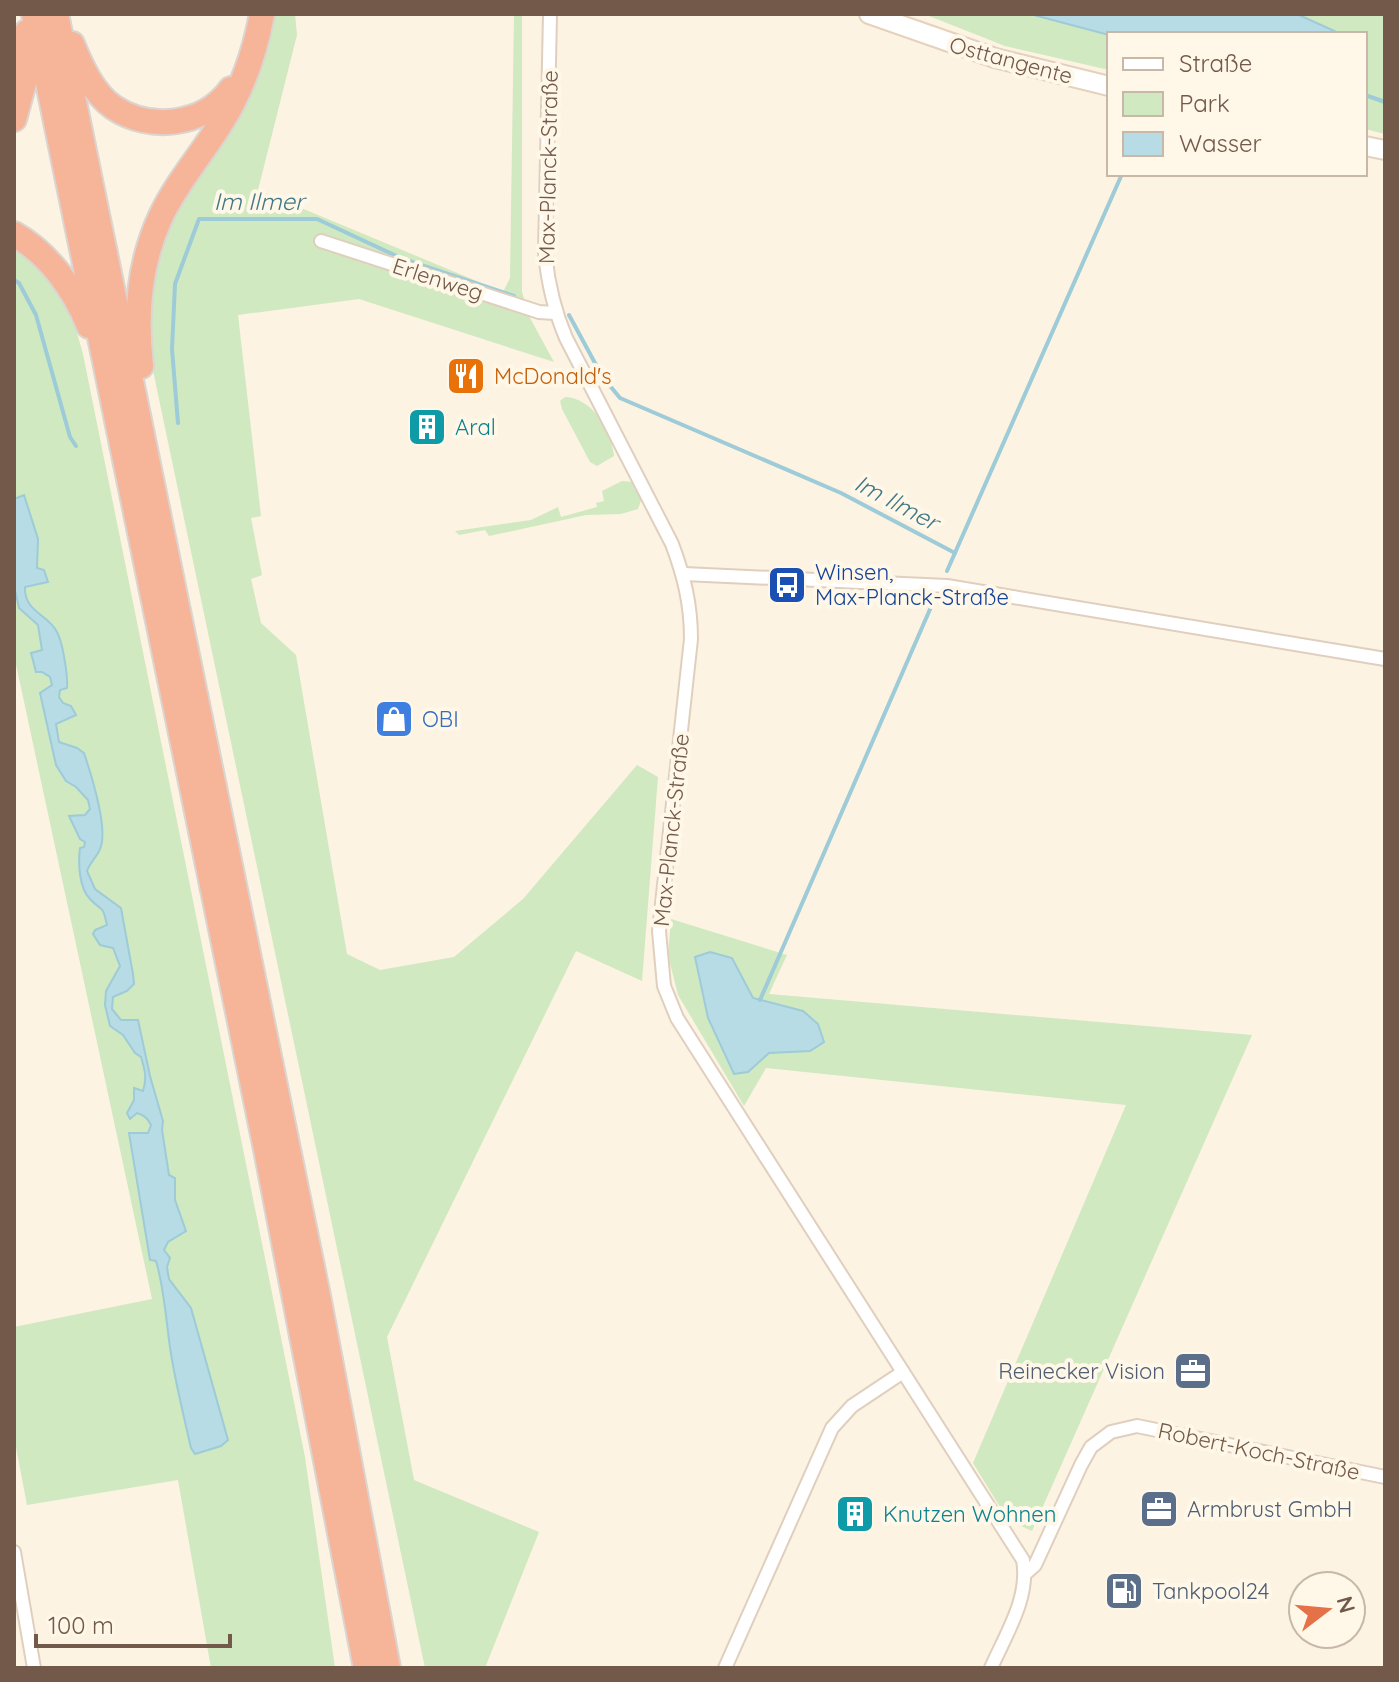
<svg xmlns="http://www.w3.org/2000/svg" width="1399" height="1682" font-family="Quicksand,sans-serif">
<style>
.green{fill:#d0e9c1}
.water{fill:#b7dce5;stroke:#9dcbd7;stroke-width:2}
.lines{fill:none;stroke-linecap:round;stroke-linejoin:round}
.stream{stroke:#9dcbd7;stroke-width:4}
.minor-casing{stroke:#e0cfbe;stroke-width:16}
.secondary-casing{stroke:#e5d1bc;stroke-width:22}
.motorway-casing{stroke:#dbd4d0;stroke-width:28}
.minor{stroke:#fff;stroke-width:12}
.secondary{stroke:#fff;stroke-width:18}
.motorway{stroke:#f6b599;stroke-width:24}
.labels{text-anchor:middle;dominant-baseline:central;stroke-width:8;stroke-linejoin:round;paint-order:stroke}
.street-label{font-size:22px;fill:#735949;stroke:#fff7e8}
.food-label{font-size:22px;fill:#c56008;stroke:#fff7e8;text-anchor:start}
.culture-label{font-size:22px;fill:#0d838f;stroke:#fff7e8;text-anchor:start}
.transit-label{font-size:22px;fill:#164399;stroke:#fff7e8;text-anchor:start}
.shop-label{font-size:22px;fill:#366cbe;stroke:#fff7e8;text-anchor:start}
.service-label{font-size:22px;fill:#4e5e75;stroke:#fff7e8;text-anchor:start}
.water-label{font-size:24px;font-style:italic;fill:#437986;stroke:#fff7e8}
</style>
<rect width="100%" height="100%" fill="#fcf3e2"/>
<g class="green">
<polygon points="268,14 295,14 297,35 258,190 503,292 510,278 514,14 522,14 522,292 530,318 554,362 359,299 238,315 261,516 251,518 262,575 251,579 261,623 296,655 347,954 380,970 454,957 523,899 637,765 658,777 642,981 576,951 387,1337 414,1480 539,1532 485,1668 425,1668 150,356 145,308 153,254"/>
<polygon points="924,14 1030,14 1109,35 1109,70 1005,46"/>
<polygon points="1297,14 1385,14 1385,134 1365,129 1365,34 1341,34"/>
<polygon points="14,247 40,267 70,309 83,354 305,1457 335,1668 211,1668 178,1480 27,1505 14,1437 14,1327 152,1299 14,655"/>
<path d="M565,397c28,1 46,34 49,59l-17,10 -7,-4 -28,-53 -2,-8z"/>
<polygon points="622,481 633,482 642,498 638,509 621,514 586,515 489,536 485,530 459,535 455,531 531,520 558,507 561,517 597,507 596,503 604,501 602,491"/>
<polygon points="671,919 787,955 769,994 1252,1035 1032,1531 1008,1520 973,1463 1126,1105 766,1068 744,1106 678,995 668,955"/>
</g>
<g class="water">
<polygon points="1030,14 1297,14 1341,34 1109,35"/>
<path d="M24,495l14,44 -1,29 7,2 4,12 -23,5c-1,25 23,27 32,45 6,11 11,44 10,56l-7,2 -1,7 4,6 8,3 5,9 -20,9 3,18 18,6 7,5c7,21 25,76 16,96 -3,8 -10,13 -13,22l8,18 26,19 12,66 1,10 -7,7 -14,6 -1,12 9,11h17l12,56 13,45 -1,9 7,45 6,3v22l11,31 -18,11 -4,8 6,8 -3,9 2,12 22,29 37,132 -7,6 -26,8 -4,-6c-7,-31 -15,-63 -20,-94 -5,-31 -6,-63 -15,-93l-6,-1 -21,-127h19l3,-8c-3,-7 -7,-10 -14,-12l-7,6 -3,-6 7,-13v-12l9,3c4,-13 2,-21 -2,-34l-6,-4 -12,-18 -13,-9 -5,-21 1,-14 14,-25 -7,-18 -13,-3 -7,-11 2,-4 12,-5c-5,-22 -5,-13 -17,-26 -11,-11 -12,-36 -10,-51l4,-1 1,-5 -5,-3 -11,-23 16,-1 5,-6 -2,-9 -12,-13 -10,-6 -10,-16 -16,-72 12,-8 -2,-8 -8,-5h-6l-5,-19 11,-3 -4,-25 -19,-17 -5,-22v-87z"/>
<polygon points="710,952 732,958 753,998 803,1011 818,1024 824,1042 810,1051 769,1053 748,1072 734,1074 708,1018 695,957"/>
</g>
<g class="lines">
<g class="stream">
<polyline points="1365,95 1385,102"/>
<polyline points="14,280 19,283 36,315 70,437 76,446"/>
<polyline points="569,315 602,376 620,398 841,493 955,553"/>
<polyline points="178,423 172,349 175,284 199,219 317,219 403,259 514,296"/>
<polyline points="947,571 1122,174"/>
<polyline points="760,1000 931,607"/>
</g>
<g class="minor-casing">
<g id="minor">
<path d="M550,14l-5,239c3,31 9,57 21,85l106,206c12,32 19,60 19,95l-32,292 5,55 13,32 346,542c7,37 -17,74 -32,108"/>
<polyline points="321,241 539,312 555,313"/>
<polyline points="684,574 947,586 1385,659"/>
<polyline points="14,1552 34,1668"/>
<polyline points="1026,1573 1035,1565 1081,1465 1091,1447 1111,1432 1137,1426 1385,1477"/>
<polyline points="725,1668 832,1428 852,1406 903,1372"/>
</g>
</g>
<g class="secondary-casing">
<g id="secondary">
<polyline points="869,14 995,58 1109,86"/>
<polyline points="1365,146 1385,150"/>
</g>
</g>
<g class="motorway-casing">
<g id="motorway">
<polyline points="34,14 266,1149 366,1668"/>
<polyline points="56,14 318,1296 388,1668"/>
<path d="M72,44c9,22 21,49 41,63 37,25 91,19 118,-18"/>
<polyline points="14,119 27,71 27,32"/>
<path d="M14,234c35,20 60,55 75,92"/>
<path d="M141,366c-6,-51 -2,-103 20,-150 16,-34 41,-62 60,-93 21,-33 34,-71 41,-109"/>
</g>
</g>
<use href="#minor" class="minor"/>
<use href="#secondary" class="secondary"/>
<use href="#motorway" class="motorway"/>
</g>
<defs>
<g id="restaurant-square" transform="scale(2)"><rect x="-9" y="-9" width="18" height="18" rx="4" fill="#e8710a" stroke="#fff7e8"/><path d="M-5-6h1v4h1v-4h1v4h1v-4h1v5L-1.5 .5V6h-2V.5L-5-1ZM5-6V6H3V1.5H1.5Q1.5-4 5-6Z" fill="#fff"/></g>
<g id="building-square" transform="scale(2)"><rect x="-9" y="-9" width="18" height="18" rx="4" fill="#0f9aa8" stroke="#fff7e8"/><path d="M-4-6H4V6H1V3H-1V6H-4ZM-2.5-4.3h1.7v1.8h-1.7ZM.8-4.3h1.7v1.8H.8ZM-2.5-1h1.7V.8h-1.7ZM.8-1h1.7V.8H.8Z" fill="#fff"/></g>
<g id="bus-square" transform="scale(2)"><rect x="-9" y="-9" width="18" height="18" rx="4" fill="#1a4fb4" stroke="#fff7e8"/><path d="M-5-6H5V4H4V6H2V4H-2V6H-4V4H-5ZM-3.5-4V0h7V-4ZM-3.5 1.2v1.5H-2V1.2ZM2 1.2v1.5H3.5V1.2Z" fill="#fff"/></g>
<g id="shop-square" transform="scale(2)"><rect x="-9" y="-9" width="18" height="18" rx="4" fill="#3f7fe0" stroke="#fff7e8"/><path d="M-5-2.5h2.3a2.7 3.5 0 0 1 5.4 0H5L5.5 6h-11ZM-1.5-2.5h3a1.5 2.3 0 0 0-3 0Z" fill="#fff"/></g>
<g id="office-square" transform="scale(2)"><rect x="-9" y="-9" width="18" height="18" rx="4" fill="#5c6f8a" stroke="#fff7e8"/><path d="M-6-3h4V-5.5h4V-3h4V5H-6ZM-1-4.5V-3h2v-1.5ZM-6 0V1H6V0Z" fill="#fff"/></g>
<g id="fuel-square" transform="scale(2)"><rect x="-9" y="-9" width="18" height="18" rx="4" fill="#5c6f8a" stroke="#fff7e8"/><path d="M-5.5-6h7V0h2V4h1.3V-2.5L3-4.5l.8-.8L6-3V5H2.5V1h-1V6h-7ZM-4.2-4.7v3.2H.2V-4.7Z" fill="#fff"/></g>
</defs>
<g fill-rule="evenodd">
<use href="#restaurant-square" x="466" y="376"/>
<use href="#building-square" x="427" y="427"/>
<use href="#bus-square" x="787" y="585"/>
<use href="#shop-square" x="394" y="719"/>
<use href="#office-square" x="1193" y="1371"/>
<use href="#office-square" x="1159" y="1509"/>
<use href="#building-square" x="855" y="1514"/>
<use href="#fuel-square" x="1124" y="1591"/>
</g>
<g class="labels">
<g class="street-label">
<text transform="translate(1011 60) rotate(15)">Osttangente</text>
<text transform="translate(548 167) rotate(-89)">Max-Planck-Straße</text>
<text transform="translate(438 279) rotate(18)">Erlenweg</text>
<text transform="translate(671 830) rotate(-84)">Max-Planck-Straße</text>
<text transform="translate(1259 1451) rotate(12)">Robert-Koch-Straße</text>
</g>
<g class="food-label">
<text x="494" y="376">McDonald's</text>
</g>
<g class="culture-label">
<text x="455" y="427">Aral</text>
<text x="883" y="1514">Knutzen Wohnen</text>
</g>
<g class="transit-label">
<text x="815" y="572">Winsen,<tspan x="815" dy="25">Max-Planck-Straße</tspan></text>
</g>
<g class="shop-label">
<text x="422" y="719">OBI</text>
</g>
<g class="service-label">
<text x="1165" y="1371" text-anchor="end">Reinecker Vision</text>
<text x="1187" y="1509">Armbrust GmbH</text>
<text x="1152" y="1591">Tankpool24</text>
</g>
<g class="water-label">
<text x="259" y="201">Im Ilmer</text>
<text transform="translate(897 502) rotate(28)">Im Ilmer</text>
</g>
</g>
<rect width="1399" height="1682" fill="none" stroke="#735949" stroke-width="32"/>
<rect x="1107" y="32" width="260" height="144" fill="#fff7e8" stroke="#c7b8a8" stroke-width="2"/>
<rect x="1123" y="58" width="40" height="12" fill="#ffffff" stroke="#c7b8a8" stroke-width="2"/>
<text x="1179" y="72" font-size="24" fill="#735949">Straße</text>
<rect x="1123" y="92" width="40" height="24" fill="#d0e9c1" stroke="#c7b8a8" stroke-width="2"/>
<text x="1179" y="112" font-size="24" fill="#735949">Park</text>
<rect x="1123" y="132" width="40" height="24" fill="#b7dce5" stroke="#c7b8a8" stroke-width="2"/>
<text x="1179" y="152" font-size="24" fill="#735949">Wasser</text>
<g transform="translate(1327 1610) rotate(74)"><circle r="38" fill="#fff7e8" stroke="#c7b8a8" stroke-width="2"/>
<path d="M0-6L14 30L0 20L-14 30Z" fill="#e57148"/>
<text y="-12" font-size="22" font-weight="bold" text-anchor="middle" fill="#735949">N</text>
</g>
<path d="M36 1634v12h194v-12" fill="none" stroke="#735949" stroke-width="4"/>
<text x="48" y="1634" font-size="24" fill="#735949" stroke="#fff7e8" stroke-width="6" paint-order="stroke">100 m</text>
</svg>
